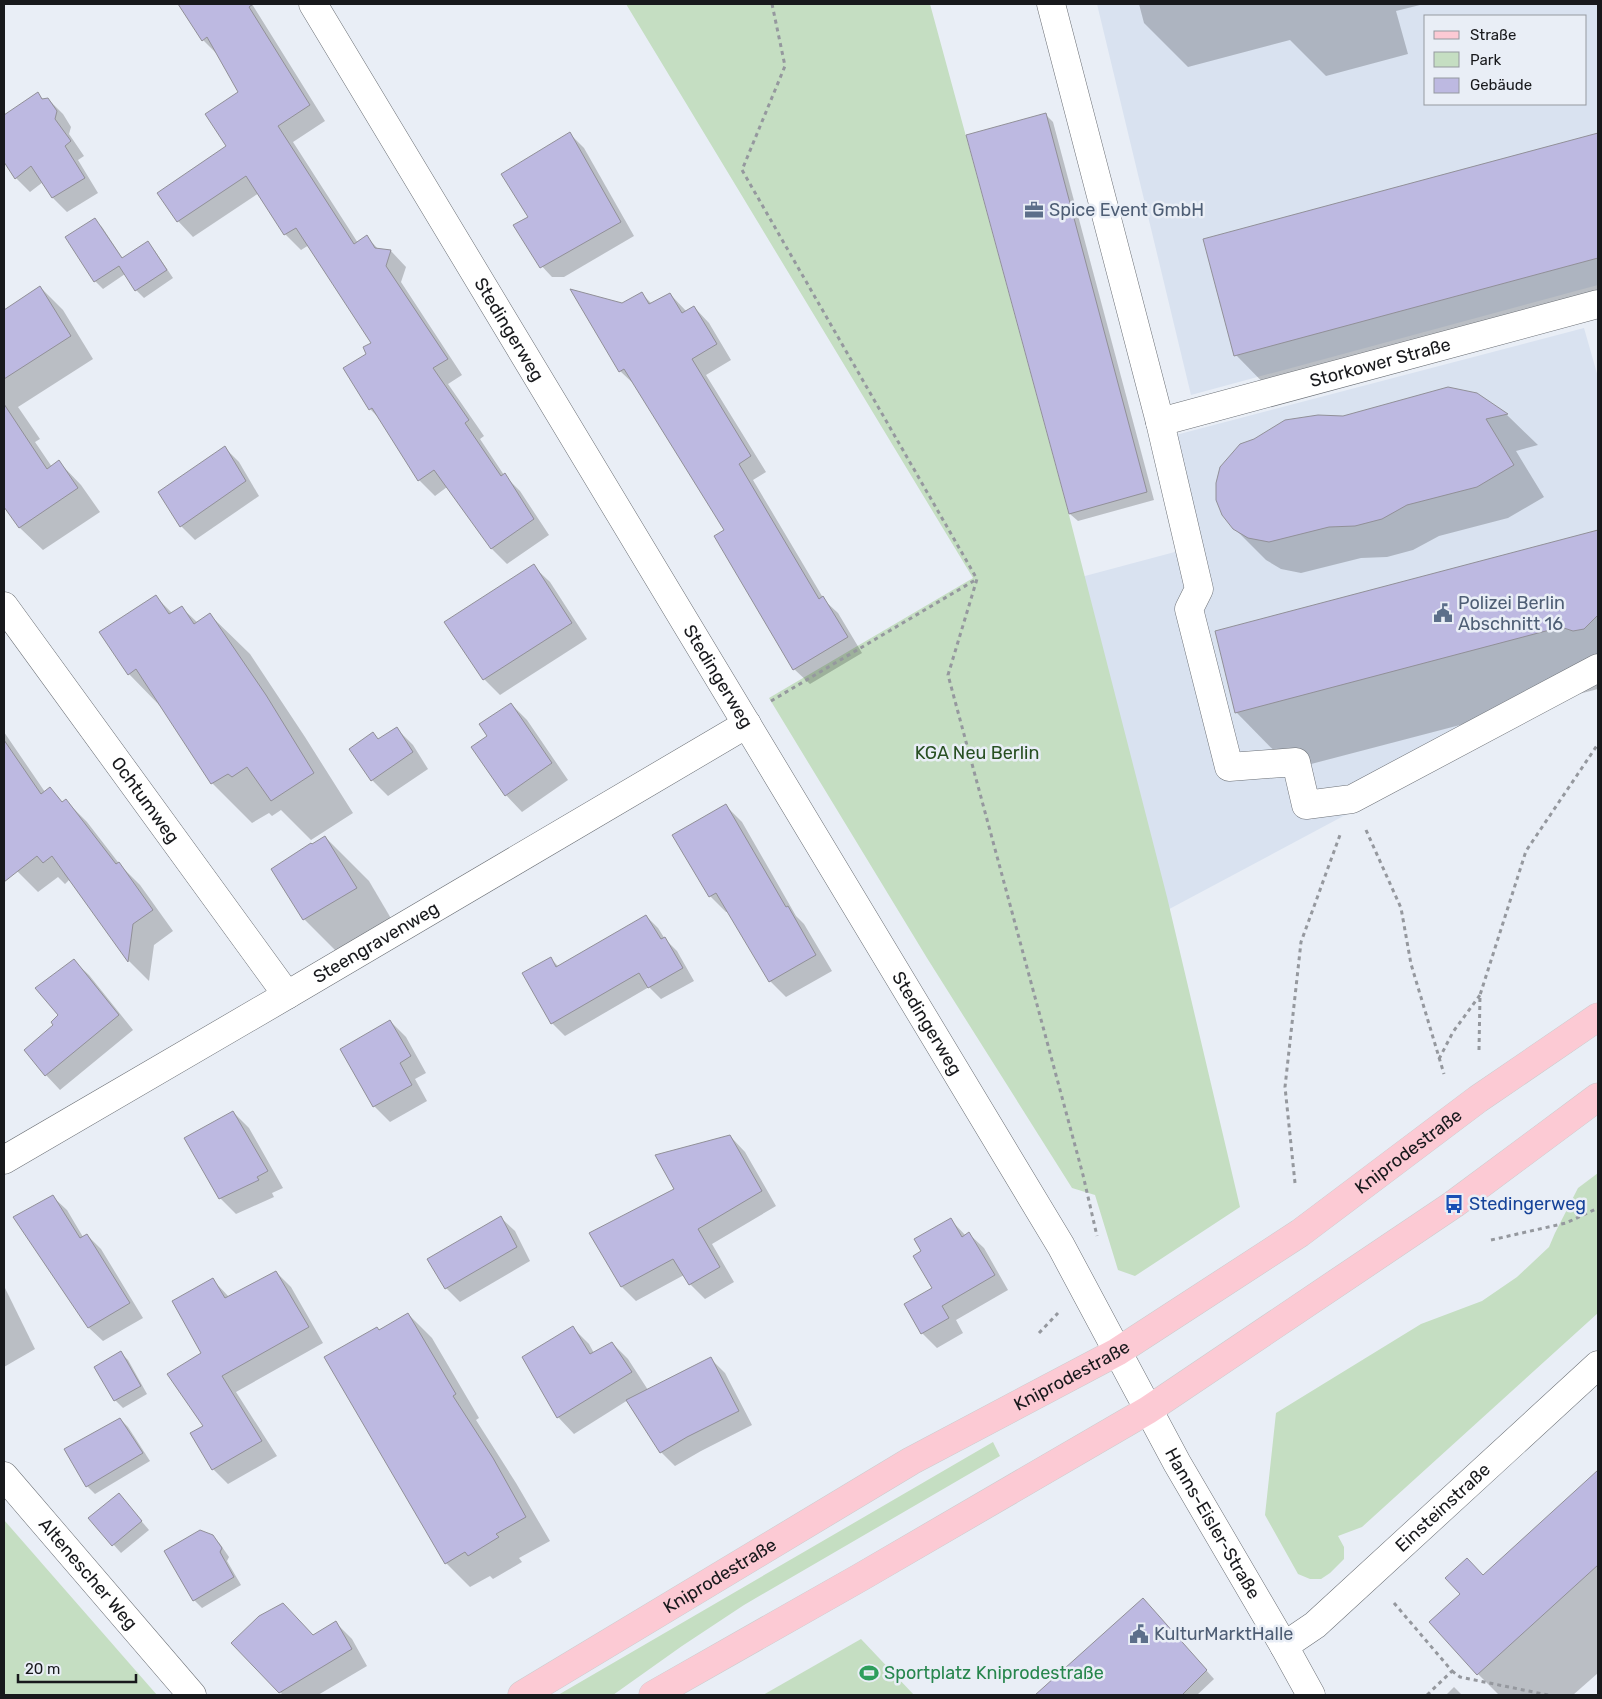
<svg xmlns="http://www.w3.org/2000/svg" width="1602" height="1699" font-family="Rubik,sans-serif">
<style>
.built{fill:#d9e2f0;fill-rule:evenodd}
.green{fill:#c5dec2}
.shadow{fill:#0003}
.building{fill:#bdb9e1;stroke:#919098}
.lines{fill:none;stroke-linecap:round;stroke-linejoin:round}
.minor-casing{stroke:#6c7076;stroke-width:29}
.major-casing{stroke:#cccccd;stroke-width:29}
.path{stroke:#95989e;stroke-width:3;stroke-dasharray:4 4;stroke-linecap:butt}
.minor{stroke:#fff;stroke-width:28}
.major{stroke:#fccad4;stroke-width:28}
.labels{text-anchor:middle;dominant-baseline:central;stroke-width:5;stroke-linejoin:round;paint-order:stroke}
.service-label{font-size:18px;fill:#4e5e75;stroke:#e9eef6;text-anchor:start}
.street-label{font-size:18px;fill:#18191c;stroke:#e9eef6}
.park-label{font-size:18px;fill:#285023;stroke:#e9eef6}
.transit-label{font-size:18px;fill:#164399;stroke:#e9eef6;text-anchor:start}
.leisure-label{font-size:18px;fill:#27864d;stroke:#e9eef6;text-anchor:start}
</style>
<rect width="100%" height="100%" fill="#e9eef6"/>
<g class="built">
<path d="M1097,4h501v281l-407,110zM1426,16h160v88h-160z"/>
<polygon points="1584,328 1598,377 1598,680 1145,922 1055,584 1201,545 1172,436"/>
</g>
<g class="green">
<polygon points="626,4 930,4 1069,515 1167,897 1240,1207 1135,1276 1118,1270 1095,1195 1072,1188 927,958 769,698 973,578"/>
<polygon points="1598,1173 1598,1313 1362,1527 1338,1536 1344,1547 1344,1559 1330,1573 1321,1579 1310,1579 1298,1574 1265,1515 1276,1413 1421,1324 1482,1301 1517,1277 1549,1247 1555,1233 1578,1188"/>
<polygon points="993,1442 1000,1456 744,1605 682,1646 613,1695 558,1695"/>
<polygon points="4,1520 157,1695 4,1695"/>
<polygon points="861,1639 914,1695 763,1695"/>
</g>
<g class="shadow">
<polygon points="180,4 252,4 325,121 293,142 358,243 367,237 379,250 391,251 406,267 401,282 462,375 448,384 484,436 480,439 504,475 520,491 549,535 507,564 492,549 447,487 435,496 419,480 381,420 370,409 344,369 367,354 372,343 309,245 301,250 285,234 259,193 193,237 178,221 228,147 240,92 219,56 203,40"/>
<polygon points="1139,4 1424,4 1396,11 1408,54 1326,76 1290,40 1188,67 1144,23"/>
<polygon points="37,94 44,100 48,99 63,114 71,127 69,134 84,156 78,160 98,193 67,212 53,198 43,182 30,192 16,178 4,160 4,116"/>
<polygon points="1045,114 1053,122 1154,500 1078,521 1070,514"/>
<polygon points="570,134 584,148 634,236 564,277 552,277 538,262 530,217"/>
<polygon points="1598,134 1598,314 1279,399 1236,355 1205,240"/>
<polygon points="94,220 102,227 123,259 148,243 155,251 173,278 144,298 136,290 125,274 103,289 95,281 66,237"/>
<polygon points="40,287 63,310 93,359 18,407 40,439 35,442 52,467 59,462 81,485 100,512 43,550 20,528 4,505 4,311"/>
<polygon points="642,294 652,304 670,294 687,312 694,307 709,323 731,360 706,375 766,472 753,480 825,601 838,613 862,653 810,684 794,669 725,531 636,386 620,371 622,305"/>
<polygon points="1476,394 1507,415 1538,445 1516,451 1544,497 1508,518 1439,536 1413,550 1387,557 1361,558 1301,573 1281,569 1266,560 1234,528 1343,417"/>
<polygon points="225,448 239,462 259,496 195,540 181,526"/>
<polygon points="1598,531 1598,689 1292,769 1236,712 1217,632"/>
<polygon points="533,566 550,582 587,639 500,695 484,679"/>
<polygon points="156,597 173,614 182,608 198,623 210,615 250,654 305,737 353,813 311,840 281,810 272,816 269,813 252,823 212,783 164,710 129,674"/>
<polygon points="511,704 527,720 568,780 522,812 506,795 473,747 489,736"/>
<polygon points="397,729 413,745 428,769 388,796 372,780 351,750 373,734 379,740"/>
<polygon points="4,732 45,792 49,789 63,803 66,801 87,822 121,866 140,885 173,931 154,945 149,981 129,961 70,879 65,884 58,877 38,892 17,871 4,854 4,825 8,822 4,815"/>
<polygon points="726,806 742,822 796,916 804,924 832,971 786,997 770,981 728,912 726,912 710,896"/>
<polygon points="325,837 369,881 399,932 348,963 304,919 273,869"/>
<polygon points="646,916 658,928 665,939 677,951 694,981 661,999 649,987 565,1036 552,1023 524,974 551,959 559,967"/>
<polygon points="74,961 89,975 133,1030 60,1090 46,1075 55,1025 60,1016"/>
<polygon points="390,1021 406,1037 426,1073 415,1079 427,1101 390,1122 374,1106"/>
<polygon points="233,1112 249,1128 283,1188 272,1193 274,1197 236,1214 220,1198"/>
<polygon points="730,1136 745,1152 776,1206 712,1244 734,1282 705,1299 690,1284 684,1275 636,1301 622,1287 676,1189"/>
<polygon points="53,1197 67,1210 83,1237 87,1235 101,1249 143,1318 103,1341 89,1328 15,1218"/>
<polygon points="501,1218 515,1231 530,1261 460,1302 446,1288"/>
<polygon points="950,1219 966,1236 969,1234 984,1248 1008,1290 956,1320 963,1333 937,1348 922,1333 906,1305 933,1289 923,1252"/>
<polygon points="276,1272 291,1287 323,1343 236,1392 277,1456 228,1484 213,1469 205,1426 203,1354 213,1280 229,1297"/>
<polygon points="4,1286 35,1349 4,1367"/>
<polygon points="408,1314 432,1338 479,1418 476,1420 516,1483 550,1541 519,1558 522,1562 493,1579 490,1576 470,1587 446,1563"/>
<polygon points="573,1328 589,1344 594,1353 612,1343 628,1359 648,1390 711,1359 725,1373 752,1425 701,1451 675,1466 661,1452 628,1400 574,1434 558,1417 524,1357"/>
<polygon points="121,1353 128,1360 147,1394 123,1408 115,1400"/>
<polygon points="120,1419 128,1427 150,1461 95,1494 87,1486"/>
<polygon points="1598,1472 1598,1673 1573,1695 1499,1695 1478,1674 1483,1576"/>
<polygon points="126,1503 149,1530 121,1553 90,1518"/>
<polygon points="212,1536 220,1544 229,1557 227,1561 241,1585 202,1608 194,1600"/>
<polygon points="1143,1599 1214,1679 1197,1695 1037,1695"/>
<polygon points="336,1623 352,1639 367,1666 318,1695 283,1695 233,1643 314,1636"/>
<polygon points="1454,1687 1462,1695 1446,1695"/>
</g>
<g class="building">
<polygon points="178,4 253,4 249,7 310,105 278,126 354,244 367,235 375,248 391,250 386,266 448,359 433,368 469,420 465,423 501,476 505,473 534,519 491,549 434,470 418,481 372,408 369,410 343,368 366,354 363,347 371,343 296,228 284,235 246,176 177,222 157,193 226,146 205,114 238,92 207,37 202,41"/>
<polygon points="38,92 42,99 48,98 57,111 55,119 71,141 65,146 85,178 52,198 31,166 15,179 4,162 4,115"/>
<polygon points="1046,113 1147,492 1069,514 966,135"/>
<polygon points="570,132 621,222 540,268 513,225 528,217 501,174"/>
<polygon points="1598,133 1598,258 1234,356 1203,239"/>
<polygon points="95,218 122,258 148,241 167,270 135,291 119,266 94,282 65,237"/>
<polygon points="40,286 71,336 4,379 4,310"/>
<polygon points="570,289 622,303 642,292 649,304 670,293 682,313 694,306 717,344 692,359 751,456 739,464 819,599 823,596 848,637 793,670 714,536 724,530 624,369 619,372"/>
<polygon points="1448,387 1477,393 1508,414 1486,419 1514,465 1477,487 1407,505 1382,519 1355,526 1329,527 1269,542 1248,538 1233,529 1222,515 1216,500 1216,483 1220,467 1240,444 1254,439 1285,420 1318,415 1343,416"/>
<polygon points="4,404 47,469 59,460 78,488 19,528 4,507"/>
<polygon points="225,446 246,481 180,527 158,492"/>
<polygon points="1598,530 1598,615 1584,629 1573,631 1561,627 1235,713 1215,631"/>
<polygon points="534,564 572,623 483,680 444,622"/>
<polygon points="156,595 169,614 182,606 194,624 210,613 266,695 314,773 271,801 247,767 232,777 228,774 211,784 136,669 128,675 99,632"/>
<polygon points="511,703 552,763 505,796 471,747 487,736 479,724"/>
<polygon points="397,727 413,752 371,781 349,749 373,732 378,739"/>
<polygon points="4,740 41,794 50,787 62,802 66,799 116,864 119,862 153,910 133,924 128,962 52,856 43,863 37,856 4,882"/>
<polygon points="726,804 786,907 788,906 816,955 769,982 716,893 709,897 672,835"/>
<polygon points="325,836 357,888 303,920 271,869 311,843 312,844"/>
<polygon points="646,915 661,939 665,937 683,968 648,988 639,973 551,1024 522,973 551,957 556,967"/>
<polygon points="74,959 119,1015 45,1076 24,1050 53,1025 51,1022 58,1015 35,988"/>
<polygon points="390,1020 411,1056 400,1063 412,1085 373,1107 340,1049"/>
<polygon points="233,1111 268,1171 257,1177 259,1180 219,1199 184,1138"/>
<polygon points="730,1135 762,1191 698,1229 720,1267 689,1285 673,1259 621,1287 589,1233 674,1189 655,1155"/>
<polygon points="53,1195 80,1238 87,1234 130,1303 88,1328 13,1217"/>
<polygon points="501,1216 517,1247 445,1289 427,1259"/>
<polygon points="951,1218 962,1237 969,1232 995,1275 942,1306 949,1318 921,1334 904,1304 932,1288 913,1256 921,1251 914,1239"/>
<polygon points="276,1271 309,1327 222,1376 262,1441 212,1470 190,1433 203,1426 167,1374 201,1353 172,1301 213,1278 225,1298"/>
<polygon points="408,1313 456,1394 453,1396 493,1458 526,1517 496,1534 499,1537 468,1556 465,1552 445,1564 324,1357 377,1327 379,1330"/>
<polygon points="573,1326 590,1354 612,1342 632,1372 557,1418 522,1357"/>
<polygon points="121,1351 141,1386 114,1401 94,1367"/>
<polygon points="711,1357 739,1411 687,1437 660,1453 626,1400"/>
<polygon points="120,1418 143,1453 86,1487 64,1449"/>
<polygon points="1598,1470 1598,1565 1477,1675 1429,1622 1460,1594 1445,1578 1467,1558 1483,1575"/>
<polygon points="119,1493 142,1521 112,1546 88,1518"/>
<polygon points="200,1530 213,1535 222,1548 220,1552 234,1577 193,1601 164,1551"/>
<polygon points="1143,1598 1207,1670 1182,1695 1035,1695"/>
<polygon points="283,1603 313,1635 336,1621 352,1649 279,1693 231,1643 259,1616"/>
</g>
<g class="lines">
<g class="minor-casing">
<g id="minor">
<path id="s1" d="M313,4l748,1242 116,217 107,183 27,49"/>
<polyline points="1051,4 1160,422 1199,589 1189,609 1229,767 1296,762 1306,805 1352,799 1598,668"/>
<path id="s2" d="M1160,422l438,-118"/>
<path id="s3" d="M4,606l283,389"/>
<path id="s4" d="M4,1160l283,-165 460,-271"/>
<path id="s5" d="M4,1476l188,219"/>
<path id="s6" d="M1284,1646l31,-21 283,-260"/>
</g>
</g>
<g class="major-casing">
<g id="major">
<path id="s7" d="M522,1695l389,-234 206,-109 183,-119 178,-134 120,-82"/>
<polyline points="653,1695 861,1577 1148,1410 1454,1204 1598,1097"/>
</g>
</g>
<g class="path">
<polyline points="772,4 785,66 742,170 977,579 948,675 1083,1175 1097,1236"/>
<polyline points="771,701 977,579"/>
<polyline points="1366,830 1401,908 1411,964 1444,1074"/>
<polyline points="1479,1050 1480,995 1526,851 1598,744"/>
<polyline points="1439,1059 1453,1032 1480,995"/>
<polyline points="1295,1183 1285,1087 1301,942 1340,835"/>
<polyline points="1491,1240 1566,1223 1598,1208"/>
<polyline points="1039,1333 1058,1313"/>
<polyline points="1394,1603 1452,1671 1427,1695"/>
<polyline points="1452,1671 1460,1677 1548,1695"/>
</g>
<use href="#minor" class="minor"/>
<use href="#major" class="major"/>
</g>
<defs>
<g id="office-bare" transform="scale(1.5)"><path d="M-6-3h4V-5.5h4V-3h4V5H-6ZM-1-4.5V-3h2v-1.5ZM-6 0V1H6V0Z" fill="#5c6f8a" stroke="#e9eef6" stroke-width="2.5" paint-order="stroke"/></g>
<g id="civic-bare" transform="scale(1.5)"><path d="M-.6-6.5H3V-4.5H.6V-3L4-1V1h2V6H-6V1h2V-1L-.6-3ZM-1.2 2.5V6h2.4V2.5Z" fill="#5c6f8a" stroke="#e9eef6" stroke-width="2.5" paint-order="stroke"/></g>
<g id="bus-bare" transform="scale(1.5)"><path d="M-5-6H5V4H4V6H2V4H-2V6H-4V4H-5ZM-3.5-4V0h7V-4ZM-3.5 1.2v1.5H-2V1.2ZM2 1.2v1.5H3.5V1.2Z" fill="#1a4fb4" stroke="#e9eef6" stroke-width="2.5" paint-order="stroke"/></g>
<g id="stadium-bare" transform="scale(1.5)"><path d="M0-5a6.5 5 0 1 0 0 10a6.5 5 0 1 0 0-10ZM-3.5-1.8h7v3.6h-7Z" fill="#2e9e5b" stroke="#e9eef6" stroke-width="2.5" paint-order="stroke"/></g>
</defs>
<g fill-rule="evenodd">
<use href="#office-bare" x="1034" y="210"/>
<use href="#civic-bare" x="1443" y="613"/>
<use href="#bus-bare" x="1454" y="1204"/>
<use href="#civic-bare" x="1139" y="1634"/>
<use href="#stadium-bare" x="869" y="1673"/>
</g>
<g class="labels">
<g class="service-label">
<text x="1049" y="210">Spice Event GmbH</text>
<text x="1458" y="603">Polizei Berlin<tspan x="1458" dy="21">Abschnitt 16</tspan></text>
<text x="1154" y="1634">KulturMarktHalle</text>
</g>
<g class="street-label">
<text stroke="none"><textPath href="#s1" startOffset="380">Stedingerweg</textPath></text>
<text stroke="none"><textPath href="#s2" startOffset="228">Storkower Straße</textPath></text>
<text stroke="none"><textPath href="#s1" startOffset="785">Stedingerweg</textPath></text>
<text stroke="none"><textPath href="#s3" startOffset="240">Ochtumweg</textPath></text>
<text stroke="none"><textPath href="#s4" startOffset="431">Steengravenweg</textPath></text>
<text stroke="none"><textPath href="#s1" startOffset="1190">Stedingerweg</textPath></text>
<text stroke="none"><textPath href="#s7" startOffset="1041">Kniprodestraße</textPath></text>
<text stroke="none"><textPath href="#s7" startOffset="636">Kniprodestraße</textPath></text>
<text stroke="none"><textPath href="#s6" startOffset="211">Einsteinstraße</textPath></text>
<text stroke="none"><textPath href="#s1" startOffset="1766">Hanns-Eisler-Straße</textPath></text>
<text stroke="none"><textPath href="#s5" startOffset="129">Altenescher Weg</textPath></text>
<text stroke="none"><textPath href="#s7" startOffset="231">Kniprodestraße</textPath></text>
</g>
<g class="park-label">
<text x="977" y="753">KGA Neu Berlin</text>
</g>
<g class="transit-label">
<text x="1469" y="1204">Stedingerweg</text>
</g>
<g class="leisure-label">
<text x="884" y="1673">Sportplatz Kniprodestraße</text>
</g>
</g>
<rect width="1602" height="1699" fill="none" stroke="#18191c" stroke-width="10"/>
<rect x="1424" y="15" width="162" height="90" fill="#e9eef6" stroke="#95999f"/>
<rect x="1434" y="31" width="25" height="8" fill="#fccad4" stroke="#95999f"/>
<text x="1470" y="40" font-size="15" fill="#18191c">Straße</text>
<rect x="1434" y="52" width="25" height="15" fill="#c5dec2" stroke="#95999f"/>
<text x="1470" y="65" font-size="15" fill="#18191c">Park</text>
<rect x="1434" y="78" width="25" height="15" fill="#bdb9e1" stroke="#95999f"/>
<text x="1470" y="90" font-size="15" fill="#18191c">Gebäude</text>
<path d="M18 1674v8h118v-8" fill="none" stroke="#18191c" stroke-width="2.5"/>
<text x="25" y="1674" font-size="15" fill="#18191c" stroke="#e9eef6" stroke-width="4" paint-order="stroke">20 m</text>
</svg>
